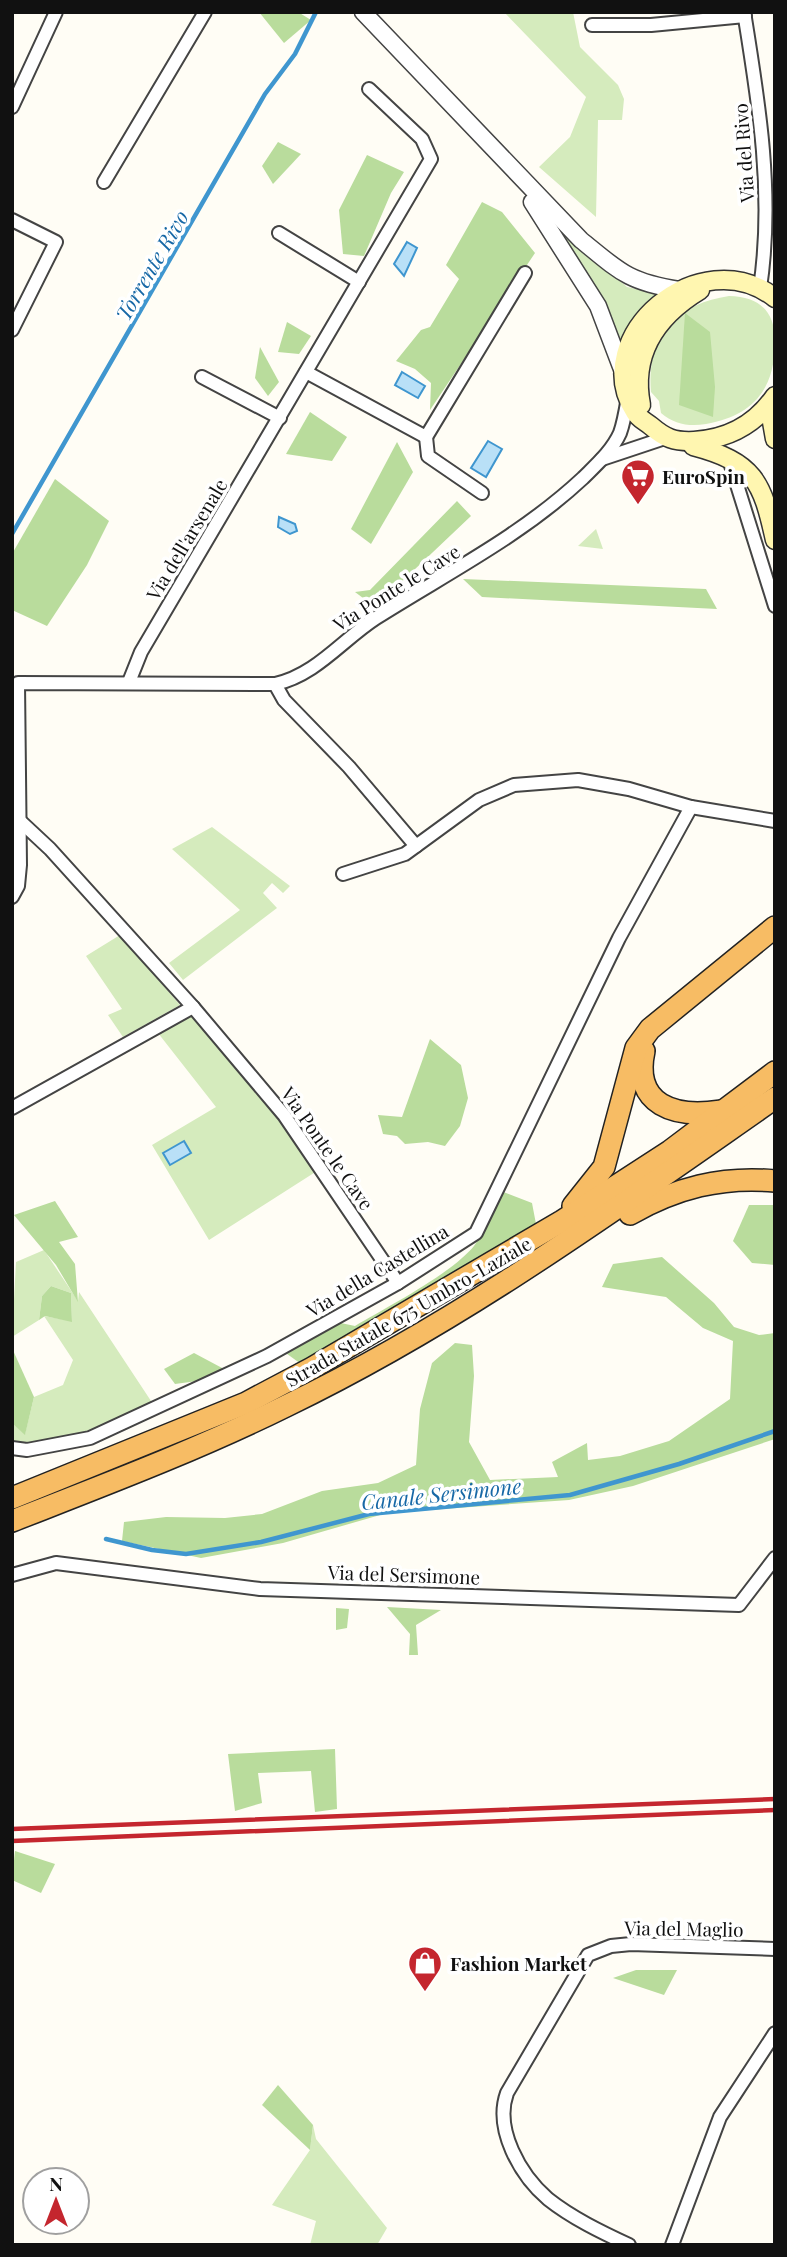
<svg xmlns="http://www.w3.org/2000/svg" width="787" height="2257" font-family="'Playfair Display',serif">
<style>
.green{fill:#d5ebbd}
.forest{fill:#b9dc9c}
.water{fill:#b9e0f7;stroke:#3f96cf;stroke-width:2}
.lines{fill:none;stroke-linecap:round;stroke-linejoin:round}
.stream{stroke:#3f96cf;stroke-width:4.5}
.minor-casing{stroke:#444;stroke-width:16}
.tertiary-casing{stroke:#444;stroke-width:19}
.secondary-casing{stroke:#333;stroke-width:21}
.trunk-casing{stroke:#222;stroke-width:24}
.minor{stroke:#fff;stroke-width:12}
.tertiary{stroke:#fff;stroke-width:16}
.secondary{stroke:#fff6b0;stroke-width:18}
.trunk{stroke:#f7bc64;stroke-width:21}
.rail{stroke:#c4262e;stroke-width:4.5}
.labels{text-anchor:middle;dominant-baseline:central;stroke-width:7;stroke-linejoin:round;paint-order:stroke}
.street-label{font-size:19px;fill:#111;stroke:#fff}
.poi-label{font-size:19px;font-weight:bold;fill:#111;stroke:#fff;text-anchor:start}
.water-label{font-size:21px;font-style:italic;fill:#1768a6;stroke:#fff}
</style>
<rect width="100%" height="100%" fill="#fffdf5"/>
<g class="green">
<polygon points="504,12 573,12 580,47 618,85 624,99 622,120 598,120 596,217 539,167 570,137 586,97"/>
<polygon points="554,222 627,287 656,293 624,349"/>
<path d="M729,296c31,1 46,15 46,46 0,47 -22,74 -69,82 -17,3 -32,0 -45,-11l-2,-12 -8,-9c-5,-56 25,-88 78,-96z"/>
<polygon points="596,529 603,549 578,546"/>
<polygon points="212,827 290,886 283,893 272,883 263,893 277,908 183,980 169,963 240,910 172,849"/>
<polygon points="120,935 180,1005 123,1037 108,1015 122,1009 86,956"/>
<polygon points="193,1013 278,1116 317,1171 209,1240 152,1145 216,1107 158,1033"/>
<path d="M44,1250l34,51 1,-9 74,112c-42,16 -95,46 -141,38v-19l13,11 9,-37 29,-12 10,-25 -29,-44 28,5 -1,-28 -20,-7 -9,10 -3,24 -27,17 4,-75z"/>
<polygon points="313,2125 316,2139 387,2228 377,2245 310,2245 316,2221 272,2205 310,2150"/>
</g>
<g class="forest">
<polygon points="259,12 298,12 311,20 284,43"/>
<polygon points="278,142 301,154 273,184 262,166"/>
<polygon points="367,155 404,172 391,193 364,256 343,254 339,210"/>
<polygon points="482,202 502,212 535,253 430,410 431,383 415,369 396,361 421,330 430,327 459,279 446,265"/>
<polygon points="685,313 710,332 715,387 713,417 679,405"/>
<polygon points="287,322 311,336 299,354 278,352"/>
<polygon points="260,347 279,382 268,396 255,378"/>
<polygon points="310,412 347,437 332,461 286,454"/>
<polygon points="397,442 413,472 371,544 351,529"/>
<polygon points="55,479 109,521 87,565 47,626 12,610 12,554"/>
<polygon points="457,501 471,516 375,607 355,592 370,590"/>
<polygon points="463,579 706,589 717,609 482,597"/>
<polygon points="430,1039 461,1065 468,1098 460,1126 445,1146 428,1142 405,1144 397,1136 383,1134 378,1115 402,1117"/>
<path d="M498,1190l34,13 4,21 -53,35 -182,105 -18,-13 53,-29 19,4c32,-19 96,-52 119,-80 11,-14 17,-39 24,-56z"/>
<polygon points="55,1201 78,1237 59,1242 75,1264 78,1302 56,1265 14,1215"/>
<polygon points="749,1205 775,1205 775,1265 752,1263 733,1241"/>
<polygon points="662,1257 714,1303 734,1327 759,1335 775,1333 775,1439 633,1486 569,1500 387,1513 283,1543 201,1558 122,1541 124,1522 166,1517 225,1518 262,1514 322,1491 378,1483 416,1465 420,1409 432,1363 455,1343 472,1345 474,1376 469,1442 490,1480 558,1477 552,1462 587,1443 588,1460 620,1456 669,1441 730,1399 733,1341 703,1328 666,1297 602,1287 613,1264"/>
<polygon points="51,1286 71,1293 72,1322 45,1316 39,1320 42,1296"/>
<polygon points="12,1348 34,1397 25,1435 12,1423"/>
<polygon points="194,1353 224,1369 212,1379 175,1384 164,1369"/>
<polygon points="387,1607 441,1610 416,1625 418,1655 409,1655 410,1634"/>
<polygon points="336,1608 349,1609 347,1628 336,1630"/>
<polygon points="335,1749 337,1809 315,1812 311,1771 258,1773 262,1803 235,1811 228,1754"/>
<polygon points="15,1851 55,1864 41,1893 12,1880"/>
<polygon points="636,1970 677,1970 664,1995 613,1978"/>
<polygon points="278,2085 313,2125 310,2150 262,2105"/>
</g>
<g class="water">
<polygon points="407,242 417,248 404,276 394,264"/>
<polygon points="402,372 425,386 418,398 395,385"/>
<polygon points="488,441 502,449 486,477 471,468"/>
<polygon points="279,517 295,524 297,531 290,534 278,527"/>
<polygon points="184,1141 191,1153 170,1165 163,1153"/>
</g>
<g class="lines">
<g class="stream">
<polyline points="12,534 265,94 295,54 316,12"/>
<polyline points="106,1539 152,1550 186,1554 261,1542 369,1514 570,1495 679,1464 775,1431"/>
</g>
<g class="minor-casing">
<g id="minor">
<path d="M744,12c15,92 30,183 16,276"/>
<polyline points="592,25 651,25 745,16"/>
<polyline points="12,107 56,12"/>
<polyline points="104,182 205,12"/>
<polyline points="12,220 56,242 12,330"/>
<polyline points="279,233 359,282"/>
<polyline points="306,372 426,437 525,273"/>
<polyline points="202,377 280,418"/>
<polyline points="426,437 428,456 482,493"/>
<polyline points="728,456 775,606"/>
<polyline points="602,459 665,438"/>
<polyline points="129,682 141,652 431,159 422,139 369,89"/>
<polyline points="275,684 284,700 349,767 416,846"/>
<polyline points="20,821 50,849 193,1007 284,1115 398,1283"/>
<polyline points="343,874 405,854 479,800 514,785 578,780 629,789 691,807 775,821"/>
<path d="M12,897l6,-11 2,-21 -2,-182 257,1c41,-9 67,-44 101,-66 71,-45 145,-82 207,-140 13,-13 29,-27 37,-45 4,-11 6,-24 8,-36"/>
<polyline points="12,1108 193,1007"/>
<polyline points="12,1448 27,1450 90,1438 267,1356 398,1283 476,1233 619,938 691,807"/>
<polyline points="12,1575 56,1563 260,1589 739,1605 775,1558"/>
<path d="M629,2245c-28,-13 -57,-27 -81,-46 -28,-24 -54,-70 -41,-106l81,-138 23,-9 20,-2 144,5"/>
<polyline points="672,2245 720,2117 775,2033"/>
</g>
</g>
<g class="tertiary-casing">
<g id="tertiary">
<path d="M363,12l218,228c38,31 47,42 98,50"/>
<polyline points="532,202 598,306 623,372"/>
</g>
</g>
<g class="secondary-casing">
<g id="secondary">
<path d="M775,298c-75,-59 -188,39 -140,114 4,7 10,9 16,14 14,12 23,16 43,15 34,-2 61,-16 81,-45"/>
<path d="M641,405c-10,-51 16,-89 59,-115"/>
<polyline points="769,405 775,439"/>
<path d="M693,446c61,16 69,35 82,94"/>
</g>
</g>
<g class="trunk-casing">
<g id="trunk">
<path d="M644,1051c-12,55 32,67 76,60"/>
<polyline points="573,1206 604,1167 636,1048 650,1029 775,927"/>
<path d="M630,1214c46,-26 91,-38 145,-33"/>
<polyline points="12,1498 246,1403 312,1368 562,1221 670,1151 775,1072"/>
<path d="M12,1521c92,-36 185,-71 274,-115 174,-84 331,-198 489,-308"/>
</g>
</g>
<use href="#minor" class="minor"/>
<use href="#tertiary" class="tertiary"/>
<use href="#secondary" class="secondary"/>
<use href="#trunk" class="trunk"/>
<g class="rail">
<polyline points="12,1829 775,1799"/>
<polyline points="12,1841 775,1810"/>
</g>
</g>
<defs>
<g id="supermarket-pin" transform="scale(1.75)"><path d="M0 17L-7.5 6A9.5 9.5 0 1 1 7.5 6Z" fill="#c4262e" stroke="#fff"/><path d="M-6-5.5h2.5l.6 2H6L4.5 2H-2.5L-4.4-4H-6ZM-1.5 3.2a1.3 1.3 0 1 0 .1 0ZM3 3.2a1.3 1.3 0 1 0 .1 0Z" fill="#fff"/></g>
<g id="shop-pin" transform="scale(1.75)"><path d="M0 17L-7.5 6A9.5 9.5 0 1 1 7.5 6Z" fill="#c4262e" stroke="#fff"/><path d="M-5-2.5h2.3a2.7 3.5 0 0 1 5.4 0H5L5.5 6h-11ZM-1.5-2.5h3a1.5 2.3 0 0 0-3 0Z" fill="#fff"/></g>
</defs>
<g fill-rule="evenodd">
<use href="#supermarket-pin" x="638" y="476"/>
<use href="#shop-pin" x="425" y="1963"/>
</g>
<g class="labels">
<g class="street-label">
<text transform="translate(743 153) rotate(-94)">Via del Rivo</text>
<text transform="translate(186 539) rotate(-59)">Via dell'arsenale</text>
<text transform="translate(396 587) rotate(-32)">Via Ponte le Cave</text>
<text transform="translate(328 1148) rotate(55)">Via Ponte le Cave</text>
<text transform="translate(377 1270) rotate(-31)">Via della Castellina</text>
<text transform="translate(408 1311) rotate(-30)">Strada Statale 675 Umbro-Laziale</text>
<text transform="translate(404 1574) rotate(2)">Via del Sersimone</text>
<text transform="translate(684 1928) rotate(1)">Via del Maglio</text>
</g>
<g class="poi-label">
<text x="662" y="476">EuroSpin</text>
<text x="450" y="1963">Fashion Market</text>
</g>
<g class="water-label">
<text transform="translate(151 265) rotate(-60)">Torrente Rivo</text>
<text transform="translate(441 1493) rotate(-6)">Canale Sersimone</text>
</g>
</g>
<rect width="787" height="2257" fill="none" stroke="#111111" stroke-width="28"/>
<g transform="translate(56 2201)"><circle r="33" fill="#ffffff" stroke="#a0a0a0" stroke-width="2"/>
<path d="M0-5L12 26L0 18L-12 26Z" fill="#c4262e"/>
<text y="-10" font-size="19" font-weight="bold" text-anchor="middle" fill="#111111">N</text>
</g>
</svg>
